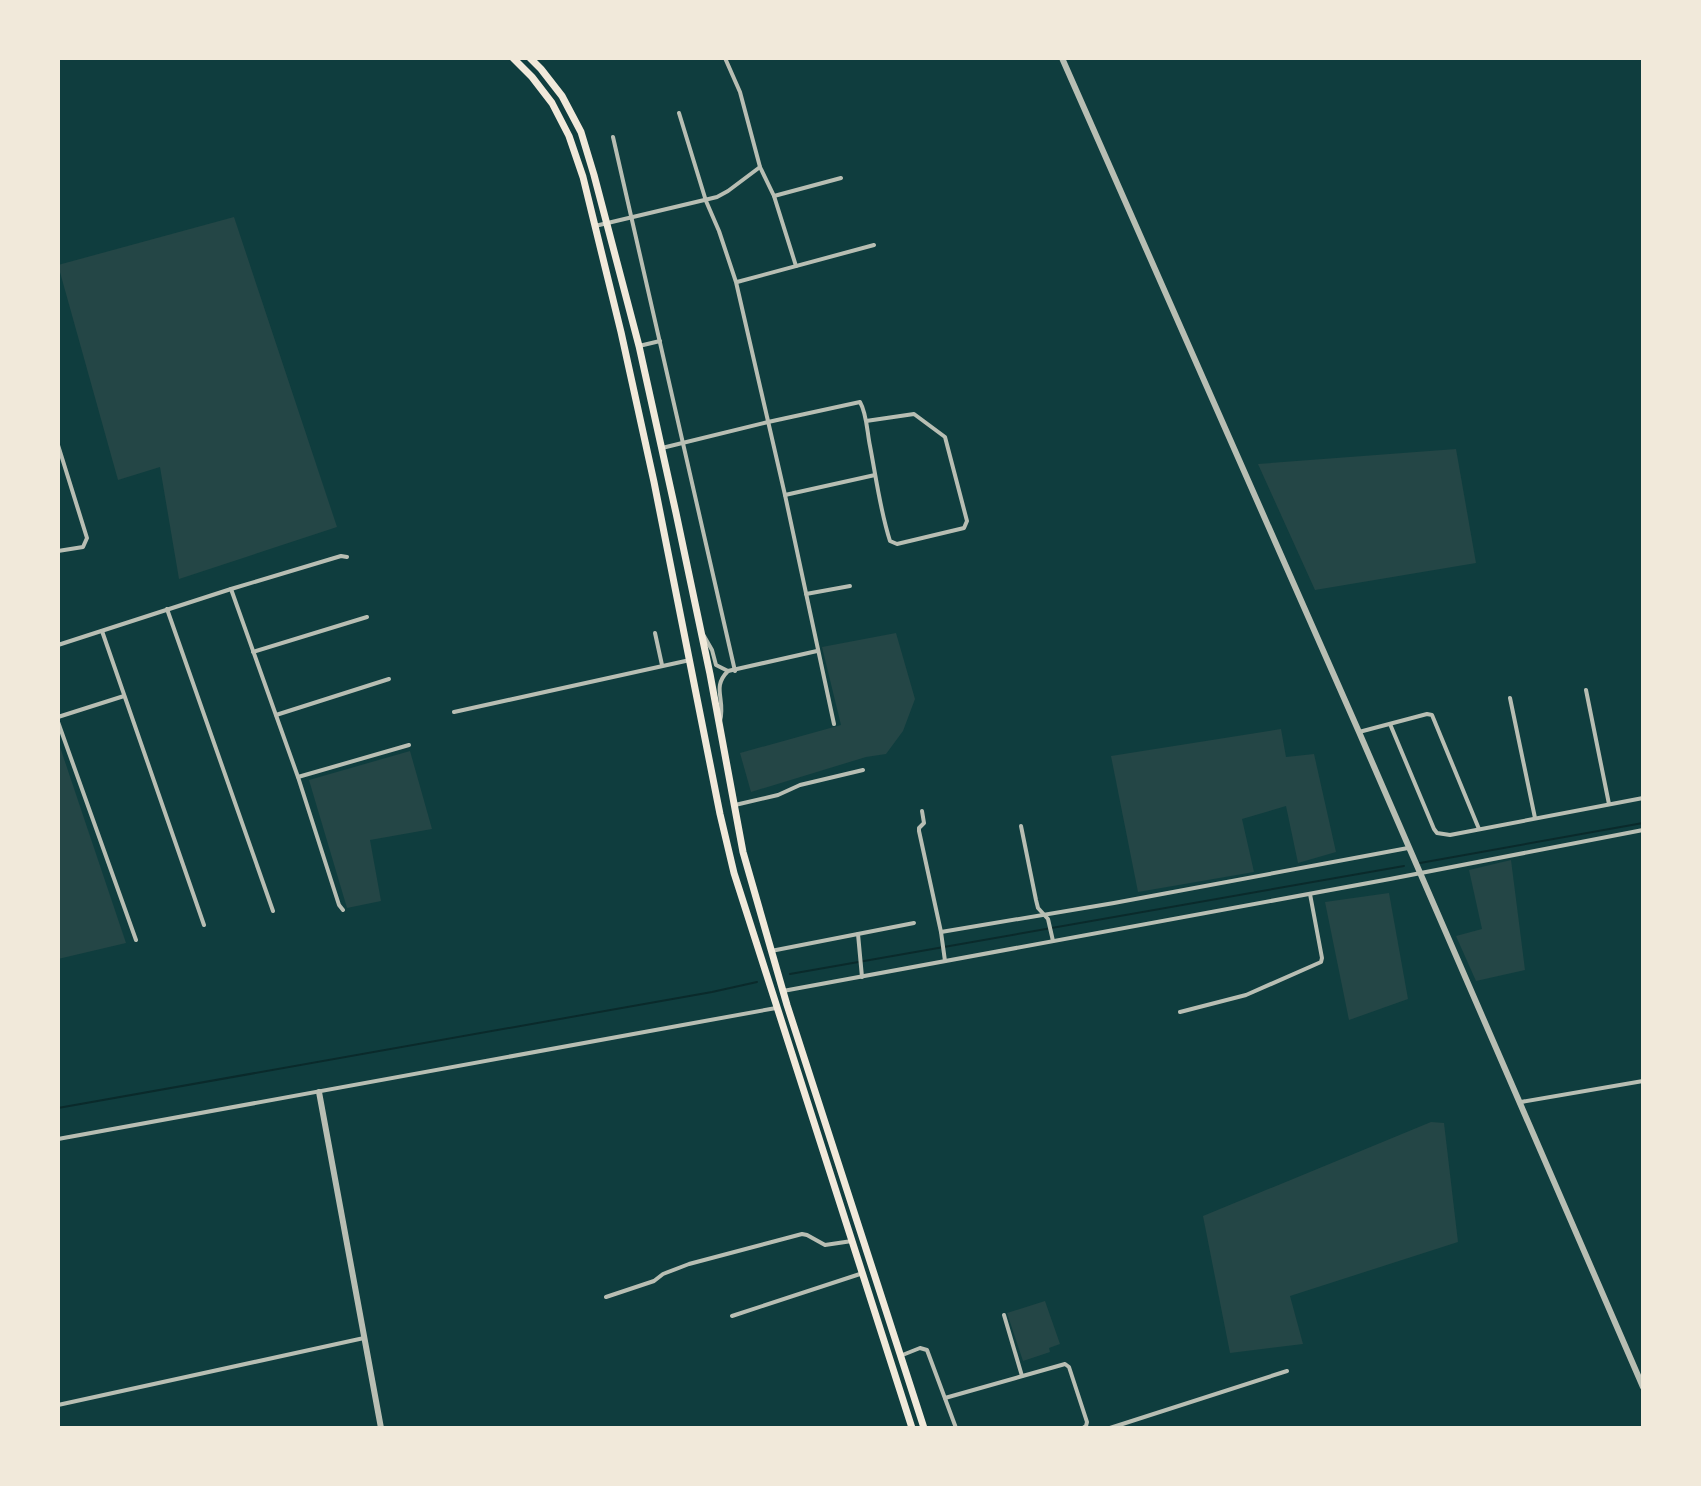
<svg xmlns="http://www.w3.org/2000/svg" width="1701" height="1486" font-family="'Open Sans',sans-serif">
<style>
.green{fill:#244646}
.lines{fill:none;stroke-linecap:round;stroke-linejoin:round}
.stream{stroke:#0a2a2b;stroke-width:2}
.minor{stroke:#b8beb3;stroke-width:4}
.tertiary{stroke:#b8beb3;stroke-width:6}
.trunk{stroke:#f1e9da;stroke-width:7}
</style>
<rect width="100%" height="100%" fill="#0f3d3e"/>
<g class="green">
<polygon points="234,217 337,527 179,579 160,467 118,480 58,265"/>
<polygon points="1456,449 1476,563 1315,590 1258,464"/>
<polygon points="896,633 915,699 903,731 886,754 866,757 751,792 740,753 841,725 822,647"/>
<polygon points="1281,729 1286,757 1314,754 1336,852 1298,863 1286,806 1242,819 1254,872 1138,892 1111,756"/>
<polygon points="58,741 126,943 58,959"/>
<polygon points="410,751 432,829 370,840 381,901 347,908 309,780"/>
<polygon points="1511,860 1525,970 1476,981 1456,936 1482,929 1469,870"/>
<polygon points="1389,893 1408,999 1349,1020 1325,902"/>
<polygon points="1431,1122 1444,1123 1458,1242 1290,1296 1303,1344 1230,1353 1203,1216"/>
<polygon points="1045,1301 1060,1344 1049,1348 1050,1352 1023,1361 1007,1313"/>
</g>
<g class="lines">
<g class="stream">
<polyline points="1420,863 1643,823"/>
<polyline points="790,974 1404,866"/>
<polyline points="58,1108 712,992 757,982"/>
</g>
<g class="minor">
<polyline points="725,58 740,92 760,167 774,196"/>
<polyline points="679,113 706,201 719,231 736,282 785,495 834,724"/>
<polyline points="613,137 735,671"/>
<polyline points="595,226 717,197 728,191 760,167"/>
<polyline points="796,266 774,196 841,178"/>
<polyline points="737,282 874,245"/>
<polyline points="639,346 660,341"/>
<polyline points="58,445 87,538 83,547 58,551"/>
<path d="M662,448l106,-26 92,-20c7,12 7,30 10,44 6,31 10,64 20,95l7,3 67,-16 3,-7 -22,-84 -31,-23 -48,7"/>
<polyline points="785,495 875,475"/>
<polyline points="231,589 298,777 339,905 343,910"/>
<polyline points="806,594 850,586"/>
<polyline points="167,609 273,911"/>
<polyline points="102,631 204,925"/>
<polyline points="655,633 662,665"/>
<polyline points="704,636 712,650 716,665 728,671 817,651"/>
<polyline points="58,645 231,589 341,556 347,557"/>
<polyline points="253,652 367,617"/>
<polyline points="1586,690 1609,804"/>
<polyline points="1510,698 1535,818"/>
<polyline points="454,712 690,660"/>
<polyline points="276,715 389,679"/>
<polyline points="58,717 124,696"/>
<path d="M720,721c6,-22 -9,-33 8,-50"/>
<polyline points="58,722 136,940"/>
<polyline points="1390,724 1434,829 1437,833 1450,835 1643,798"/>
<polyline points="1359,732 1427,714 1432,715 1479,829"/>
<polyline points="298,777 409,745"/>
<polyline points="735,805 778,795 800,785 863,770"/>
<polyline points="922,811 924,823 919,828 919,831 941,932 945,961"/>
<polyline points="1021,826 1036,900 1038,908 1048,919 1053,941"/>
<polyline points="941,932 1114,903 1408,848"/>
<polyline points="858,934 862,977"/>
<polyline points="771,951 914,923"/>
<polyline points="783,991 1390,879 1643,830"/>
<polyline points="1180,1012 1246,995 1321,962 1322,958 1310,894"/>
<polyline points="1521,1102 1643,1081"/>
<polyline points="58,1139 776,1008"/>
<polyline points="606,1297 654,1281 663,1274 689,1264 802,1234 807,1235 825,1245 852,1241"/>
<polyline points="1004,1315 1022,1376"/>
<polyline points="732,1316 863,1273"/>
<polyline points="900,1356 920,1348 927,1350 956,1428"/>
<polyline points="945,1398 1065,1364 1069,1367 1087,1422 1086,1426 1083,1428"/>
<polyline points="58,1405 364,1338"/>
<polyline points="1110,1428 1287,1371"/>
</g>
<g class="tertiary">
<polyline points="1062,58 1359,732 1643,1387"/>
<polyline points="319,1092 381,1428"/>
</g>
<g class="trunk">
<polyline points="513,58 532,77 552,103 569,136 583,177 621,332 654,482 720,814 734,873 912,1428"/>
<polyline points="530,58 541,69 562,96 581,132 594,175 639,346 676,513 710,674 743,852 787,1005 924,1428"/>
</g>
</g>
<rect width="1701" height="1486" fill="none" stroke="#f1e9da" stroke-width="120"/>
</svg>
